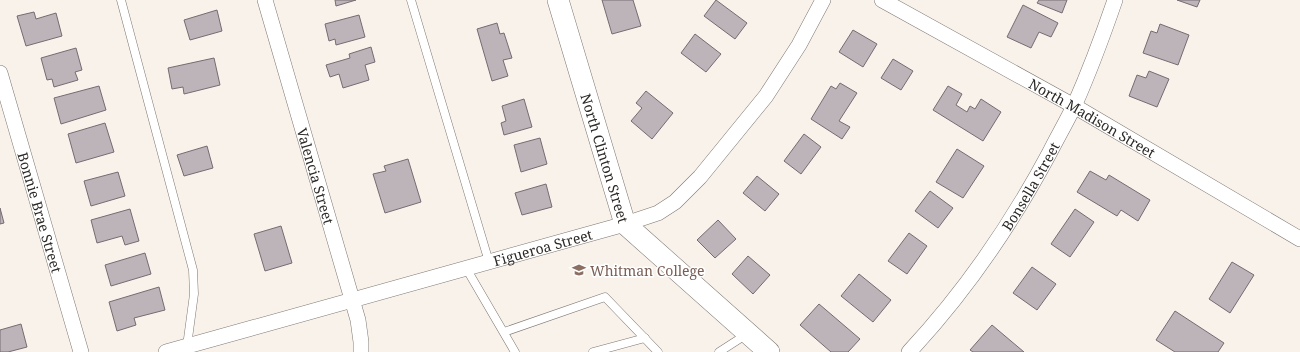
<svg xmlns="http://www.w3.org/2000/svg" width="1300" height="352" font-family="'Noto Serif',serif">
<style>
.building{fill:#bdb4ba;stroke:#746c71}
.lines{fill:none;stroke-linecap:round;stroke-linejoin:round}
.service-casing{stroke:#7d7771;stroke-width:9}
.minor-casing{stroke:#7d7771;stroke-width:16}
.secondary-casing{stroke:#7d7771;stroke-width:22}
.service{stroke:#fff;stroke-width:8}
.minor{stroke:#fff;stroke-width:15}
.secondary{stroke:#fff;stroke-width:21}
.labels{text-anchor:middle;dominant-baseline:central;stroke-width:3;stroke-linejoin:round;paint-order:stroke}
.street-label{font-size:14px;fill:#2c2926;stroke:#fff}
.education-label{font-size:14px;fill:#785e54;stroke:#fff;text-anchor:start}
</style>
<rect width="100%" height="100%" fill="#f9f2eb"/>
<g class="building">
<polygon points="335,0 356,0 336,6"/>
<polygon points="602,0 633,0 641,26 612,34"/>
<polygon points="716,0 747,23 735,39 704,16"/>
<polygon points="1039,0 1067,0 1062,13 1037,3"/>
<polygon points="1177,0 1200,0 1197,7"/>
<polygon points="1023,5 1058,23 1051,37 1039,32 1031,48 1007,37"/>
<polygon points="217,10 222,31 190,40 184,20"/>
<polygon points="34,12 36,19 56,13 62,36 26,46 17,16"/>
<polygon points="359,15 365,37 336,45 335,39 329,41 325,24"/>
<polygon points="497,23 500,34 504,33 512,58 503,60 508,76 492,81 477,29"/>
<polygon points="1160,24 1189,35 1178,65 1143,53 1151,31 1157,33"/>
<polygon points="853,30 877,44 863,67 839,52"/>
<polygon points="695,34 721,54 706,72 681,53"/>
<polygon points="371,47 375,62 365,65 369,80 343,88 339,74 330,77 326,65 350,58 349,54"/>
<polygon points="76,48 82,70 75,72 78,80 54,87 52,79 47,80 41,58"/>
<polygon points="214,58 220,85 184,94 183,87 172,89 168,68"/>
<polygon points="893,59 913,71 901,90 881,78"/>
<polygon points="1149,71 1169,79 1157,107 1129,96 1137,75 1146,78"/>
<polygon points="840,83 857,93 839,121 850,127 842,139 811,119 831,86 836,89"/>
<polygon points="99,86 106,110 61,124 54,98"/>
<polygon points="948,86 962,94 956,105 967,112 970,106 975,109 981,99 1001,112 983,141 933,110"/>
<polygon points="646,91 673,113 652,139 631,121 642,108 636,103"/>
<polygon points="524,99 532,127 504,135 501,123 506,121 502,106"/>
<polygon points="105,123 114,152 76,163 68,134"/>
<polygon points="804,134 821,147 801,174 784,161"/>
<polygon points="540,138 547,164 521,172 514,145"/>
<polygon points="207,146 213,168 184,176 177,155"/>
<polygon points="957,149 984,166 963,198 936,182"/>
<polygon points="408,159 421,202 385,213 373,174 386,171 384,166"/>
<polygon points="1090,171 1106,180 1109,175 1150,200 1138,221 1121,210 1117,216 1077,192"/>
<polygon points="118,172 125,196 91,206 84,181"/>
<polygon points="757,176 779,194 765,211 743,193"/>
<polygon points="546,184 552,207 522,215 515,193"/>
<polygon points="930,191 953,208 938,228 915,211"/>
<polygon points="0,208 4,223 0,224"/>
<polygon points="130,209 139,241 125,245 122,236 97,243 91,220"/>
<polygon points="1075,209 1094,222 1070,257 1051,244"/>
<polygon points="718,220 736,239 715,258 697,240"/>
<polygon points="281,226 292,263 265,271 254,234"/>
<polygon points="909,233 927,246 907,274 888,261"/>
<polygon points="145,253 151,274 111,286 105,265"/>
<polygon points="748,256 770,275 753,294 732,274"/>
<polygon points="1232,262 1254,275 1230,313 1209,299"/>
<polygon points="1032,267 1056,284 1037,310 1013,293"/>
<polygon points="859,274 891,300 873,322 841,296"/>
<polygon points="159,287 165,310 134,318 136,325 117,331 109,302"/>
<polygon points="819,304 860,339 848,352 831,352 800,325"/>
<polygon points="1175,311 1224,343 1218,352 1175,352 1156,340"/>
<polygon points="21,324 27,347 8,352 0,352 0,330"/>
<polygon points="992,325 1024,352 973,352 970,350"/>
</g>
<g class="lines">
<g class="service-casing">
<g id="service">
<polyline points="121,0 193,270 194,294 187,346"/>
<polyline points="411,0 489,262"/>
<polyline points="466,268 515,352"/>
<polyline points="504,332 605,297 658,352"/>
<polyline points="593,352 645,338"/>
<polyline points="719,352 747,334"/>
</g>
</g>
<g class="minor-casing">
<g id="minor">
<path id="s1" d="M265,0l93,320 3,22v10"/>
<path id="s2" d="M882,0l192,106 226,133"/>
<path id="s3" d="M0,73l81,279"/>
<path id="s4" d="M166,352l459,-128 33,-11 17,-11 25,-25 66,-81 33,-51 24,-45"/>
<path id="s5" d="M909,352c56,-60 102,-127 141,-200 8,-16 17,-31 25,-48 15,-34 28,-69 40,-104"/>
</g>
</g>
<g class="secondary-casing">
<g id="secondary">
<path id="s6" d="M558,0l67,224 144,128"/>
</g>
</g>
<use href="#service" class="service"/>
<use href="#minor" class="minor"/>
<use href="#secondary" class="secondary"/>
</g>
<defs>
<g id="university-bare" transform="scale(1.08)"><path d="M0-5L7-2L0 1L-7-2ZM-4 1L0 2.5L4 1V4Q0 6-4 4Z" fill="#8d6e63" stroke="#fff" stroke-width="2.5" paint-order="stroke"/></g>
</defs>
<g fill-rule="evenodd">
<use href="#university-bare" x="579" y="270"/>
</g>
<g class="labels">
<g class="street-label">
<text stroke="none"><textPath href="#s2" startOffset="241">North Madison Street</textPath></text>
<text stroke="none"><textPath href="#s6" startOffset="165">North Clinton Street</textPath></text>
<text stroke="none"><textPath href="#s1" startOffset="183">Valencia Street</textPath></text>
<text stroke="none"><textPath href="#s5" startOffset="206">Bonsella Street</textPath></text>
<text stroke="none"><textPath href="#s3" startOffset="145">Bonnie Brae Street</textPath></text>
<text stroke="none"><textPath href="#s4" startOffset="391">Figueroa Street</textPath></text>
</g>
<g class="education-label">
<text x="590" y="270">Whitman College</text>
</g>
</g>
</svg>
